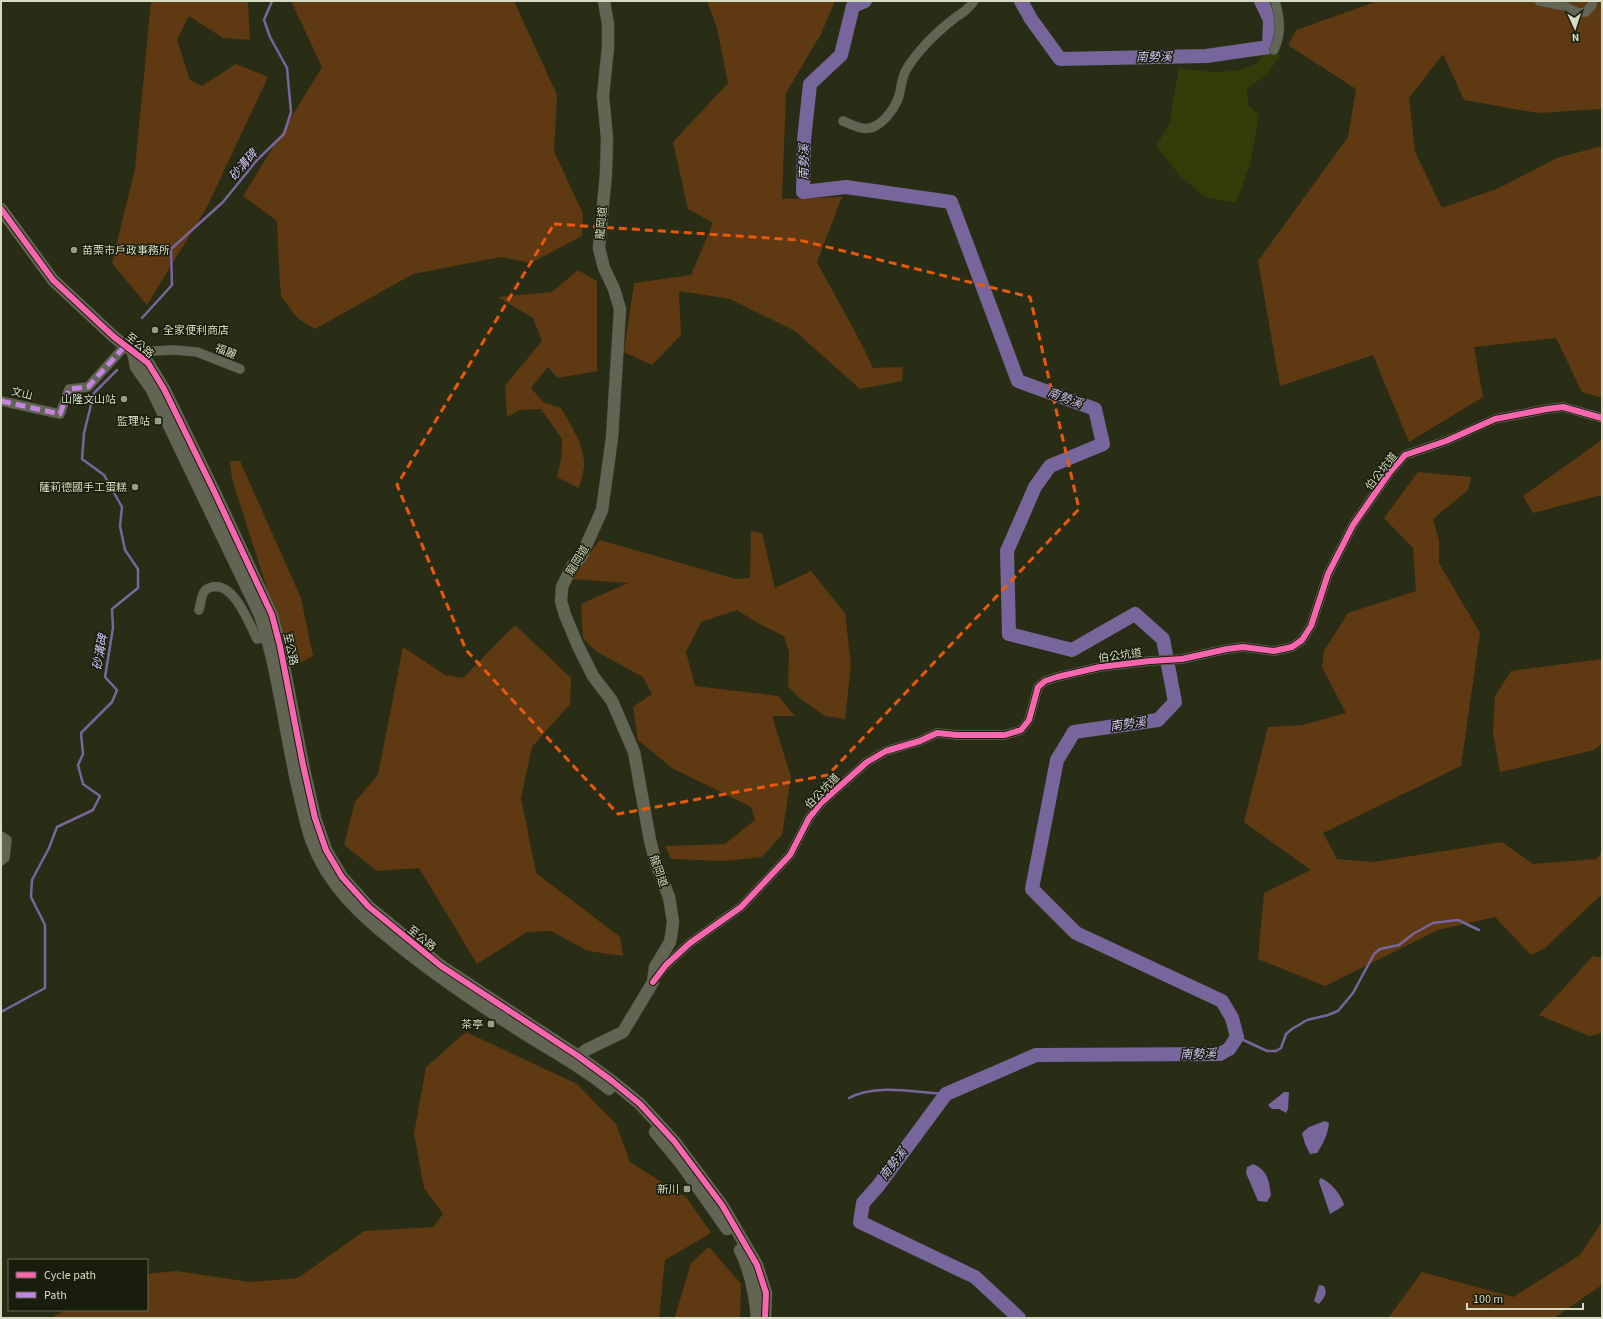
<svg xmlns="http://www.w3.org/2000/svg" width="1603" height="1319" font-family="'Source Sans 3','Noto Sans TC',sans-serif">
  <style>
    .built { fill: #343c09 }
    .green { fill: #5f3912 }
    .water { fill: #77669c }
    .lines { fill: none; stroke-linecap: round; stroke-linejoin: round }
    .stream { stroke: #77669c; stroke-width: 2.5 }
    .river { stroke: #77669c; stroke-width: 14 }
    .street-casing { stroke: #454936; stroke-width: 10 }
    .secondary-casing { stroke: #454936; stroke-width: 13 }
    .street { stroke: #626554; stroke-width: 9 }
    .secondary { stroke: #626554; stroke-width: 12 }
    .quiet { stroke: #c483df; stroke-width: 5; stroke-dasharray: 10 5; stroke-linecap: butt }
    .cycleway-casing { stroke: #191d0b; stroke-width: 8 }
    .cycleway { stroke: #f766af; stroke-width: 6 }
    .marked { fill: none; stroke: #e8590c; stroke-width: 3; stroke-dasharray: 8 5; stroke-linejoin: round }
    .poi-dot { fill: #999f87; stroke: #191d0b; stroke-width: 1.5 }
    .labels { text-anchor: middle; stroke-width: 3; stroke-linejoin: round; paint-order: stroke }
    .street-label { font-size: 11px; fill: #d6dcc4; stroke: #191d0b }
    .poi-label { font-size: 11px; fill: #d6dcc4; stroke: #191d0b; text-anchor: end }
    .water-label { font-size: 12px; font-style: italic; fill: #d2c3f8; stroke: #191d0b }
  </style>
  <rect width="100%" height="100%" fill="#292d15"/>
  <polygon class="built" points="1267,50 1281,55 1267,74 1247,89 1248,105 1259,115 1250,165 1236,203 1205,197 1181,177 1156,146 1169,125 1179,68 1209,72 1236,71 1256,64"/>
  <g class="green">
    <polygon points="151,1 248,1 250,40 223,38 189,16 177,40 190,80 202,86 236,64 268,77 207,207 147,305 112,263 135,169"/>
    <polygon points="291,1 514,1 557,95 554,151 583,214 582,236 531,263 501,257 413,274 315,329 297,318 281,296 279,268 277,221 243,196 322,67"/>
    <path d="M707 1H835L821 34 786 93 782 199 842 197 817 262C835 298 857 331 873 368L903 367 902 381 860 389 795 331 730 299 679 291 681 335 652 365 624 352 634 283 691 275 713 223 688 209 673 142 728 83 717 28Z"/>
    <polygon points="1375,1 1602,1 1602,109 1538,113 1464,100 1443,54 1409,98 1415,152 1442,208 1499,188 1557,158 1602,146 1602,398 1582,392 1556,338 1474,347 1483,397 1409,442 1373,355 1280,386 1258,261 1348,137 1356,89 1288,45 1296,30 1375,2"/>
    <path d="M578 270 597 281V371L558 378 548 367 531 388 543 402 561 408C570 423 582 442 584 460 585 469 581 479 579 488L557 477 562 454V439L541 409 519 410 507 417 505 386 542 341 533 318 498 297 552 292Z"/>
    <polygon points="1602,440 1602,495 1533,513 1523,496"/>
    <polygon points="230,461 240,461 301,598 313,656 292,667 232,479"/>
    <polygon points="1418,472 1471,477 1468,490 1433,519 1439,540 1439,563 1480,633 1461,766 1323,833 1337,859 1373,862 1502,842 1533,864 1596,859 1602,852 1602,894 1545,948 1531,955 1495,917 1438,930 1325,986 1258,959 1264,893 1311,870 1244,822 1268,727 1302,725 1346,713 1322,667 1324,651 1348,613 1416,591 1413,548 1384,518"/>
    <polygon points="751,531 762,533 775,588 811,571 845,613 851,665 845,719 825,716 798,697 788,686 789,652 784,636 756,622 737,610 701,622 686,652 695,686 778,696 795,716 772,716 791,777 782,835 762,857 725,861 671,859 665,846 725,844 755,820 751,807 672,768 638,740 633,707 652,694 643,677 597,652 583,638 581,604 628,583 569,579 600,540 736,579 750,578"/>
    <polygon points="515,625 571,678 570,704 532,747 521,798 536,873 620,937 623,956 588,951 551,931 527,932 477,964 419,868 377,871 344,845 355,802 378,775 403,647 445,675 463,678"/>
    <polygon points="1602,659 1602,744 1594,750 1500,772 1493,732 1495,696 1511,671"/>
    <polygon points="1593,956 1602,958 1602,1033 1589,1036 1539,1015"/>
    <polygon points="466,1032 577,1084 616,1124 630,1162 687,1198 711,1233 665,1260 659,1318 51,1318 66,1310 147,1310 147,1274 176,1271 250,1282 298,1278 364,1231 433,1227 443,1214 424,1188 414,1134 426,1067"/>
    <polygon points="1602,1222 1602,1285 1554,1318 1388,1318 1422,1272 1513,1297 1580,1255"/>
    <polygon points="709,1247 741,1284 740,1318 675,1318 675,1316 691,1263"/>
  </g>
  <g class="water">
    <polygon points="1284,1092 1289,1092 1288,1109 1286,1113 1279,1109 1272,1109 1268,1105"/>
    <path d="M1325 1121 1329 1123C1328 1134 1323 1144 1317 1153L1310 1154 1305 1144 1302 1133 1309 1127Z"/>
    <path d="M1253 1164C1268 1170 1269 1181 1271 1195L1267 1202 1258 1201 1246 1173 1247 1167Z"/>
    <path d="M1320 1178C1330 1181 1341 1194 1344 1205L1340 1208 1330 1214 1319 1182Z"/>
    <path d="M1319 1285 1324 1286C1328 1293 1324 1298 1319 1304L1314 1301Z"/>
  </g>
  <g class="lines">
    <g class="stream">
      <polyline points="142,318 172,285 171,249 223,202 257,160 284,134 291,112 287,68 270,37 264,20 272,1"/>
      <polyline points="1,1012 45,988 45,925 31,897 32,880 49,848 57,827 93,810 100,796 83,784 78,765 83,754 81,733 112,702 117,690 105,677 113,628 112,609 138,588 138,569 125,550 120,526 122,507 104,475 82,459 84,433 94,393 117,370"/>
      <polyline points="1237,1037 1267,1051 1276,1051 1281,1048 1286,1034 1292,1029 1307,1020 1328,1015 1338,1011 1353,993 1374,954 1380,949 1399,945 1413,934 1433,923 1458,920 1479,930"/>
      <path d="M849 1098C875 1083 916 1093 946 1094"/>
    </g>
    <g class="river">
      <polyline points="865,1 853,6 841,55 810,84 804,140 803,192 846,187 951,202 1018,381 1095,409 1103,444 1050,466 1035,487 1007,551 1009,634 1072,650 1135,614 1163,639 1175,702 1158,720 1074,732 1057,760 1032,889 1076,933 1222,1001 1232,1018 1237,1037 1229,1049 1220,1054 1036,1055 946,1094 878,1186 863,1203 860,1222 975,1277 1019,1318"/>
      <polyline points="1021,1 1031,19 1060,59 1206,56 1269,47 1270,20 1261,1"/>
    </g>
    <g class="street-casing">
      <g id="street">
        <polyline points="1539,1 1564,6 1579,13 1586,12 1592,5 1593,1"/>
        <path d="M1274 50C1282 32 1280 19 1275 1"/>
        <path d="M843 121C853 125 866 133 877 125 886 120 896 106 899 96 901 88 902 77 906 70 918 50 938 31 956 17 965 11 967 10 974 1"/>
        <polyline points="133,352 174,350 197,352 240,369"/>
        <polyline points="1,401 60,414 69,389 88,387 125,346"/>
        <path d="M199 610C201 604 201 596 204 592 206 588 209 588 212 587 234 582 249 623 257 639L268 637"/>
        <polyline points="1,836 7,840 5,858 1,861"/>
        <polyline points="653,981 666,965 690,943 741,907 790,855 809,818 821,803 867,762 886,751 920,741 937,733 957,735 1005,735 1021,730 1029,720 1038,687 1045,681 1057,677 1100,667 1150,661 1182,659 1227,649 1243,647 1274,651 1292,647 1302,640 1311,626 1328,574 1353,525 1390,472 1405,455 1446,441 1495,419 1547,409 1563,407 1602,418"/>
      </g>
    </g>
    <g class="secondary-casing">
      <g id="secondary">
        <polyline points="1,209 53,280 114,337 148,363 164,389 214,491 272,615 280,646 303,765 315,818 326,850 342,877 369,907 441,966 578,1056 612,1081 640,1104 674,1141 722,1205 757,1265 766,1293 765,1318"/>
        <path d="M133 352 136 367 151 388 260 615C279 673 285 734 299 793 303 809 306 826 312 842 328 885 361 916 397 944 438 977 481 1006 525 1034 554 1052 584 1068 609 1089"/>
        <polyline points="573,1061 586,1050 623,1032 653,982 655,967 670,942 672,930 673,922 669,897 656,864 650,840 634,752 612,701 593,676 578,646 565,615 561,601 562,587 572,566 581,557 602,510 612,438 620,309 614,289 604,268 599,248 606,173 607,138 603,96 608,47 608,24 604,1"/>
        <polyline points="655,1132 682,1165 727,1229"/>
        <path d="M740 1250C751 1272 755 1294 757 1318"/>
      </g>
    </g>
    <use href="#street" class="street"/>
    <use href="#secondary" class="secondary"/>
    <polyline class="quiet" points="1,401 60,414 69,389 88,387 125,346"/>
    <g class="cycleway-casing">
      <g id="cycleway">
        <polyline points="1,209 53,280 114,337 148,363 164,389 214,491 272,615 280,646 303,765 315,818 326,850 342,877 369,907 441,966 578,1056 612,1081 640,1104 674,1141 722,1205 757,1265 766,1293 765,1318"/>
        <polyline points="653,982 666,965 690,943 741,907 790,855 809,818 821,803 867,762 886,751 920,741 937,733 957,735 1005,735 1021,730 1029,720 1038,687 1045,681 1057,677 1100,667 1150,661 1182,659 1227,649 1243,647 1274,651 1292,647 1302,640 1311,626 1328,574 1353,525 1390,472 1405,455 1446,441 1495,419 1547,409 1563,407 1602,418"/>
      </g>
    </g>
    <use href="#cycleway" class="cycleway"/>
  </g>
  <path class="marked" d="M554 224 799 240 1030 297 1079 509 828 775 618 814 466 650 397 485Z"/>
  <g class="poi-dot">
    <circle cx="74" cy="250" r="4"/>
    <circle cx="155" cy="330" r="4"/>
    <circle cx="124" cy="399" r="4"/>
    <rect x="154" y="417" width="8" height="8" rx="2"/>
    <circle cx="135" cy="487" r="4"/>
    <rect x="487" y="1020" width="8" height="8" rx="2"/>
    <rect x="683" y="1185" width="8" height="8" rx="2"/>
  </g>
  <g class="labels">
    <g class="street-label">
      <text transform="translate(601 223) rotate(-85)" y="4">龍岡道</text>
      <text transform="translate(140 345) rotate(40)" y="4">至公路</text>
      <text transform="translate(226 351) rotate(21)" y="4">福麗</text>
      <text transform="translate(22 393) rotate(13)" y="4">文山</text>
      <text transform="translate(1381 471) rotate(-52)" y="4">伯公坑道</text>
      <text transform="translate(577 560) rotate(-58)" y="4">龍岡道</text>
      <text transform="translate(291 649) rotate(77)" y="4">至公路</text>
      <text transform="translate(1120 655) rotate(-8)" y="4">伯公坑道</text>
      <text transform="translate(822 791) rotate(-46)" y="4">伯公坑道</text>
      <text transform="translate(659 871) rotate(71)" y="4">龍岡道</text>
      <text transform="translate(422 938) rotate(39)" y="4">至公路</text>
    </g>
    <g class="poi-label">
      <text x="82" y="254" text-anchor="start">苗栗市戶政事務所</text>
      <text x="163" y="334" text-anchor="start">全家便利商店</text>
      <text x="116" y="403">山隆文山站</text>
      <text x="150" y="425">監理站</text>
      <text x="127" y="491">薩莉德國手工蛋糕</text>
      <text x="483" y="1028">茶亭</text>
      <text x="679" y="1193">新川</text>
    </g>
    <g class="water-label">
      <text transform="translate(1154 57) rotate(-1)" y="4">南勢溪</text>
      <text transform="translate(804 162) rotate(-89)" y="4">南勢溪</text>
      <text transform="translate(243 165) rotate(-49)" y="4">砂溝碑</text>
      <text transform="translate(1065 398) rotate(20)" y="4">南勢溪</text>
      <text transform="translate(100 652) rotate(-80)" y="4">砂溝碑</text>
      <text transform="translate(1128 724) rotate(-8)" y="4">南勢溪</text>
      <text transform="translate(1198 1054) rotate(-2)" y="4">南勢溪</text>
      <text transform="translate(893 1164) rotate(-53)" y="4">南勢溪</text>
    </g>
  </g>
  <rect width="1603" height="1319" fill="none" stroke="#d6dcc4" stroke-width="4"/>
  <rect x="8" y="1259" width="140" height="52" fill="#191d0b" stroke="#656955"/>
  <rect x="16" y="1272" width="20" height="6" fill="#f766af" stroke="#656955"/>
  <text x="44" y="1279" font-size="12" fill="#d6dcc4">Cycle path</text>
  <rect x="16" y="1292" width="20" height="6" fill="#c483df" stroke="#656955"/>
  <text x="44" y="1299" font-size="12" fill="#d6dcc4">Path</text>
  <g transform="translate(1575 28) rotate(177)" stroke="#191d0b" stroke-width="3" paint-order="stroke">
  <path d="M0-3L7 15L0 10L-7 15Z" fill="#d6dcc4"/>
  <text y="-6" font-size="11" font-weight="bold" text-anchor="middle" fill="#d6dcc4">N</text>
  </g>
  <path d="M1467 1303v6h116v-6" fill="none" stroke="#d6dcc4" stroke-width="2"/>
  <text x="1473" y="1303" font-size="12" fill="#d6dcc4" stroke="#191d0b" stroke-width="3" paint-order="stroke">100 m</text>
</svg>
